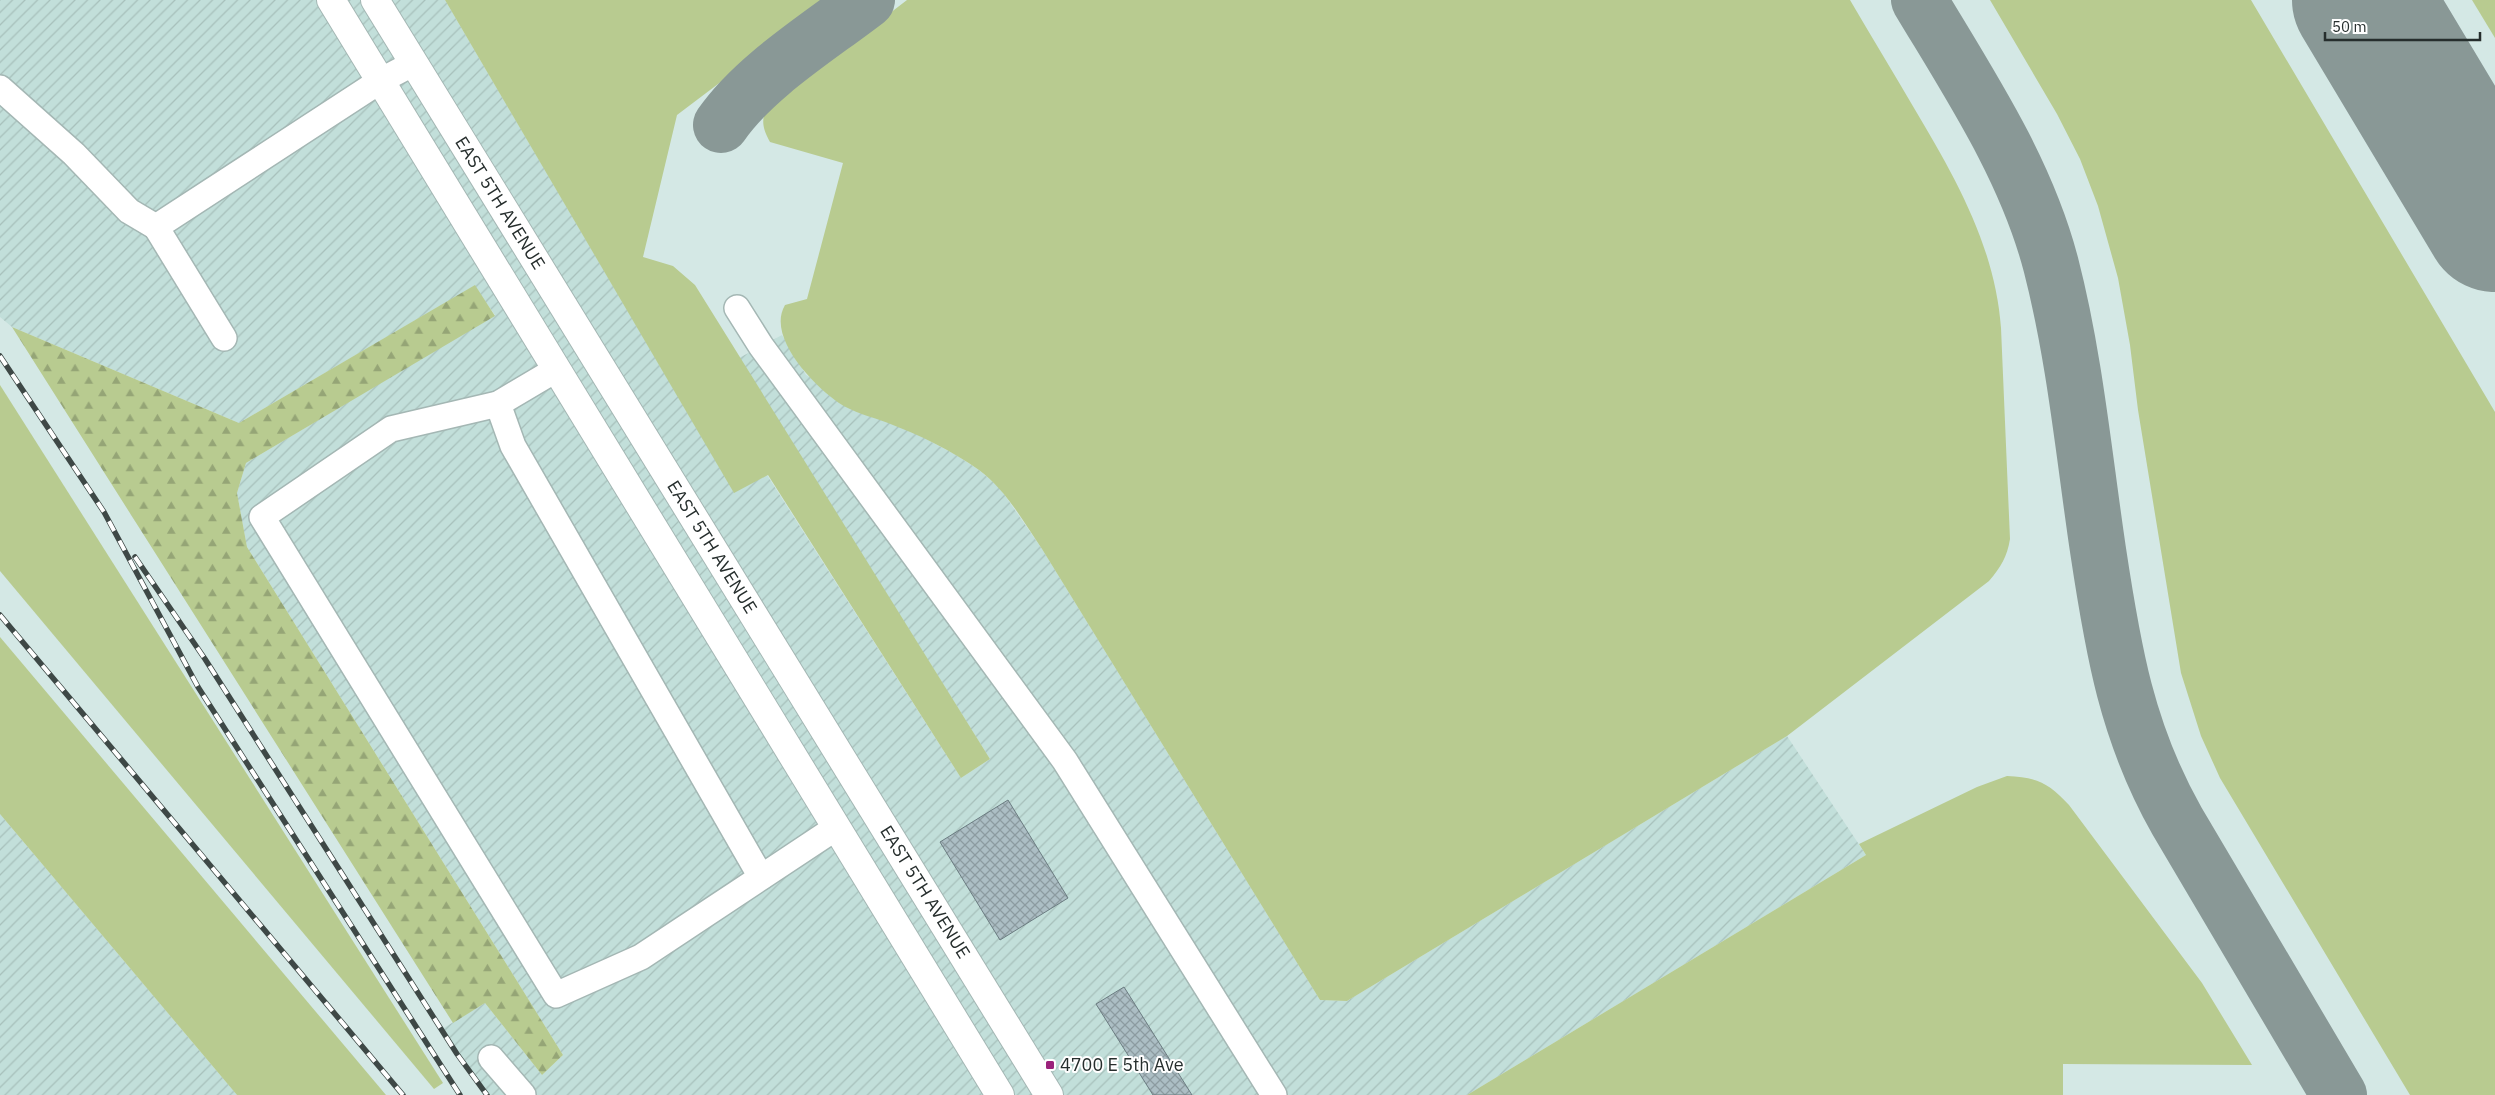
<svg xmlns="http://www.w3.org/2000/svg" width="2495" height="1095" font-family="'IBM Plex Sans',sans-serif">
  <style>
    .industrial { fill: url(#industrial-furrows) }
    .grass { fill: #b8cb90 }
    .forest { fill: url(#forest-firs) }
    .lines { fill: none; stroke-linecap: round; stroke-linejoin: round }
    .taxiway { stroke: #899896; stroke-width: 56 }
    .runway { stroke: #899896; stroke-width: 140 }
    .building { fill: url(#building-cross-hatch); stroke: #6b7c81 }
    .minor-casing { stroke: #a4b7b4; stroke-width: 28 }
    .major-casing { stroke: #a4b7b4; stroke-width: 30 }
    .minor { stroke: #fff; stroke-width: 25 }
    .major { stroke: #fff; stroke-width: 28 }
    .rail-casing { stroke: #3e4846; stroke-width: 5.5 }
    .rail { stroke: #fff; stroke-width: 4; stroke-dasharray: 11; stroke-linecap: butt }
    .poi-dot { fill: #9b227b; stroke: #fff; stroke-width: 2 }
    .labels { text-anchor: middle; stroke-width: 4; stroke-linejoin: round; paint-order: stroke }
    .street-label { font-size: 18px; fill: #262e2d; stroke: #fff }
    .poi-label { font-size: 18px; fill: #262e2d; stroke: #fff; text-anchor: start }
  </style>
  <defs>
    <pattern id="industrial-furrows" width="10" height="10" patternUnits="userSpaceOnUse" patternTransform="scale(1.25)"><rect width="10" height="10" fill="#c2dfda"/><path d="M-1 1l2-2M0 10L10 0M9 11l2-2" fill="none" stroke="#a7c0bb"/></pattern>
    <pattern id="forest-firs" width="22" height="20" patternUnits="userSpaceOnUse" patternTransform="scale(1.25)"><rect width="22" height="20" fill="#b8cb90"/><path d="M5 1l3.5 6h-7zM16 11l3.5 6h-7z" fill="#95a576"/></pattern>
    <pattern id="building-cross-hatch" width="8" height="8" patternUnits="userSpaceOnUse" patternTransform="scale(1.25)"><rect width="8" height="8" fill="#acbec4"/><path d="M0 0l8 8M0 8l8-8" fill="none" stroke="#8c9ba0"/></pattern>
  </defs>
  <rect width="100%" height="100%" fill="#d4e8e5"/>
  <g class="industrial">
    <polygon points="0,0 445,0 734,492 767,475 961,778 990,759 739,358 782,335 806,375 956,455 979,470 999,487 1042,549 1320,1000 1347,1001 1787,736 1866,855 1467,1095 486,1095 442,1029 485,1003 542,1075 563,1055 247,547 237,493 246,463 495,315 474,286 239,423 12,327 0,317"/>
    <polygon points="0,814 237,1095 0,1095"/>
  </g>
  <g class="grass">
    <polygon points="445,0 829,0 677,115 643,257 673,266 695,285 990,759 961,778 768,475 734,493"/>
    <path d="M907 0H1850C1871 36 1893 72 1914 108 1955 177 1995 246 2001 328L2010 539C2007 557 2001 567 1989 581L1787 736 1347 1001 1320 1000 1042 549C1023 521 1006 490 979 470 951 450 919 435 888 423 872 417 852 412 839 403 814 386 766 337 785 305L807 299 843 163 770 142C763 129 760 119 768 107Z"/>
    <polygon points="1990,0 2251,0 2495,412 2495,1095 2410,1095 2220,778 2201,736 2181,673 2138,410 2130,345 2118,278 2098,206 2080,159 2057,114"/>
    <polygon points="2472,0 2495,0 2495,38"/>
    <polygon points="0,385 443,1083 434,1089 0,571"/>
    <polygon points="0,637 386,1095 237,1095 0,814"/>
    <path d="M2007 776C2036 777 2049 783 2069 805L2202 983 2252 1065 2063 1064V1095H1467L1866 855 1859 844 1977 787Z"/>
  </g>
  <polygon class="forest" points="475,285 495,316 246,463 237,493 247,547 563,1055 542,1075 485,1003 453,1023 12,327 239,423"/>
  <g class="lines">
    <g class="taxiway">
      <path d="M1919 0C1970 85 2026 169 2051 265 2075 358 2084 456 2098 550 2113 650 2127 733 2177 821L2339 1095"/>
      <path d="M721 125C755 76 819 37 867 0"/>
    </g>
    <polyline class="runway" points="2362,0 2495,222"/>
  </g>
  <g class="building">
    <polygon points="1008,800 1068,898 1000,940 940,842"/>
    <polygon points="1124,987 1192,1095 1153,1095 1096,1004"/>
  </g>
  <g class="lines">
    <g class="minor-casing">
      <g id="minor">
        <polyline points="0,88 74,154 129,211 156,227"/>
        <polyline points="737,308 761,346 1065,761 1274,1095"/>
        <polyline points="224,338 156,227 380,81 414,63"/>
        <polyline points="557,369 498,404 391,429 262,517 556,995 641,957 837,827"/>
        <polyline points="498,404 513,446 761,877"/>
        <polyline points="491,1058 523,1095"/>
      </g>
    </g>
    <g class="major-casing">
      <g id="major">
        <polyline points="331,0 1000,1095"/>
        <polyline points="375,0 1049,1095"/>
      </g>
    </g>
    <use href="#minor" class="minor"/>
    <use href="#major" class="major"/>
    <g class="rail-casing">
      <g id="rail">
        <polyline points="0,356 104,512 198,687 460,1095"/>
        <polyline points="135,557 205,659 457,1054 487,1095"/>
        <polyline points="0,615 403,1095"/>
      </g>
    </g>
    <use href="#rail" class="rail"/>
  </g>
  <rect class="poi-dot" x="1045" y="1060" width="10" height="10" rx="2.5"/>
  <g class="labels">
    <g class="street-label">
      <text transform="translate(500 203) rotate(58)" y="6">EAST 5TH AVENUE</text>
      <text transform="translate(712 547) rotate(58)" y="6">EAST 5TH AVENUE</text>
      <text transform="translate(925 892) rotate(58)" y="6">EAST 5TH AVENUE</text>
    </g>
    <g class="poi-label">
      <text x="1060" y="1071">4700 E 5th Ave</text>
    </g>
  </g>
  <path d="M2325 32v8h155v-8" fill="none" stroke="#262e2d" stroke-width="2.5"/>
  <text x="2332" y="32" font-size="15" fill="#262e2d" stroke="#ffffff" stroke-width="4" paint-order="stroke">50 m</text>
</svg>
